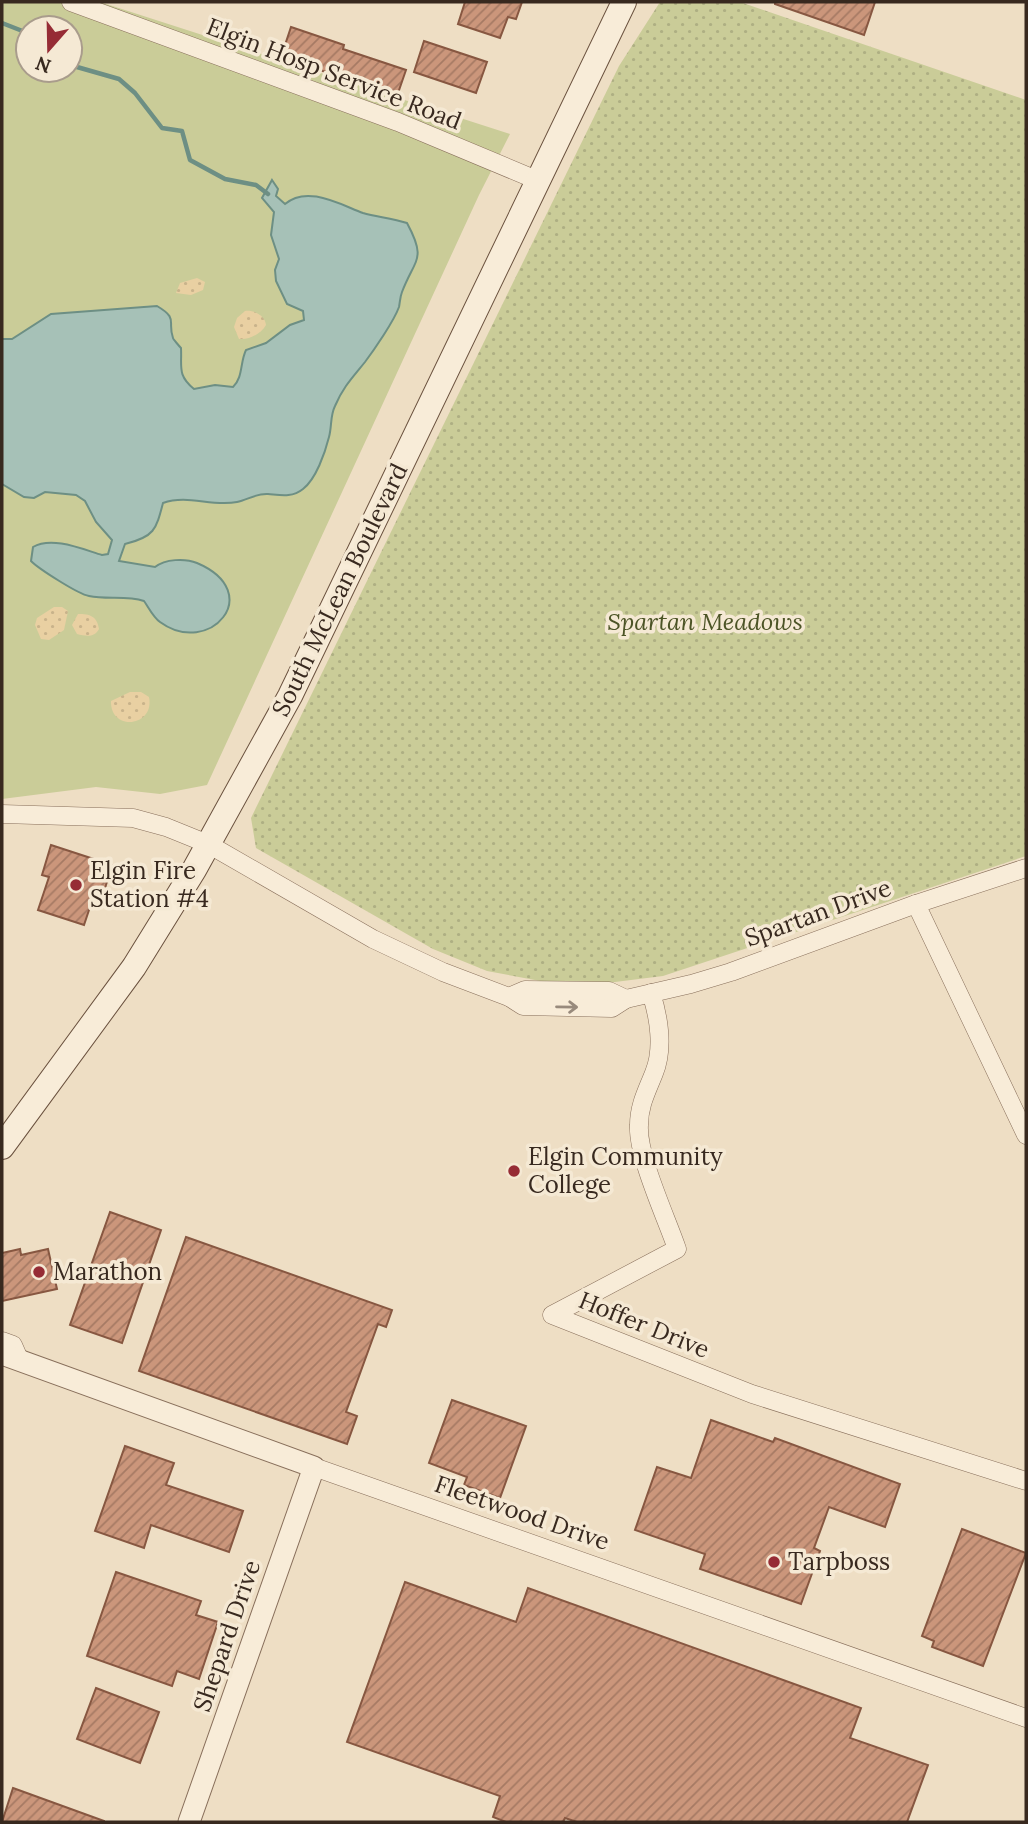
<svg xmlns="http://www.w3.org/2000/svg" width="1028" height="1824" font-family="Lora,serif">
  <style>
    .grass { fill: #cacc98; fill-rule: evenodd }
    .sand { fill: url(#sand-dots) }
    .park { fill: url(#park-dots) }
    .water { fill: #a6c1b7; stroke: #6d8f84; stroke-width: 2 }
    .lines { fill: none; stroke-linecap: round; stroke-linejoin: round }
    .stream { stroke: #6d8f84; stroke-width: 4.5 }
    .building { fill: url(#building-hatch); stroke: #875741; stroke-width: 2 }
    .minor-casing { stroke: #886f5b; stroke-width: 19 }
    .tertiary-casing { stroke: #886f5b; stroke-width: 23 }
    .secondary-casing { stroke: #6a513e; stroke-width: 26 }
    .minor { stroke: #f8ecd8; stroke-width: 18 }
    .tertiary { stroke: #f8ecd8; stroke-width: 21 }
    .secondary { stroke: #f8ecd8; stroke-width: 24 }
    .oneway { stroke: #988a7c }
    .poi-dot { fill: #962c35; stroke: #f5e9d4; stroke-width: 2.5 }
    .labels { text-anchor: middle; stroke-width: 7; stroke-linejoin: round; paint-order: stroke }
    .street-label { font-size: 24px; fill: #38291f; stroke: #f5e9d4 }
    .park-label { font-size: 24px; font-style: italic; fill: #4c5426; stroke: #f5e9d4 }
    .poi-label { font-size: 24px; fill: #38291f; stroke: #f5e9d4; text-anchor: start }
  </style>
  <defs>
    <pattern id="sand-dots" width="8" height="8" patternUnits="userSpaceOnUse" patternTransform="scale(1.75)"><rect width="8" height="8" fill="#e9d0a2"/><path d="M2 2h.1M6 6h.1" fill="none" stroke="#c9b38b" stroke-width="1.8" stroke-linecap="round"/></pattern>
    <pattern id="park-dots" width="8" height="8" patternUnits="userSpaceOnUse" patternTransform="scale(1.75)"><rect width="8" height="8" fill="#cacc98"/><path d="M2 2h.1M6 6h.1" fill="none" stroke="#aeaf83" stroke-width="1.8" stroke-linecap="round"/></pattern>
    <pattern id="building-hatch" width="6" height="6" patternUnits="userSpaceOnUse" patternTransform="scale(1.75)"><rect width="6" height="6" fill="#cb967b"/><path d="M-1 1l2-2M0 6l6-6M5 7l2-2" fill="none" stroke="#a67a64"/></pattern>
  </defs>
  <rect width="100%" height="100%" fill="#eedec4"/>
  <path class="grass" d="M2 2H100L510 134 479 195 207 785 160 794 96 787 2 799ZM28 28H70V70H28Z"/>
  <g class="sand">
    <polygon points="197,278 205,282 203,290 191,295 176,293 180,283"/>
    <path d="M245 311C254 310 265 315 266 325 261 334 249 340 239 339L234 327 237 318Z"/>
    <polygon points="54,607 62,607 68,611 64,630 49,640 41,639 35,625 37,618"/>
    <path d="M78 614C90 614 97 616 99 629 94 638 86 636 77 634L72 625Z"/>
    <path d="M130 692H141L149 697C155 727 110 732 111 701Z"/>
  </g>
  <polygon class="park" points="660,2 740,2 1026,100 1026,856 663,976 599,984 551,983 487,971 433,949 256,848 251,818 619,66"/>
  <path class="water" d="M272 180 278 189 276 196 285 204C307 185 339 204 363 213 377 217 392 218 407 223 427 260 415 258 402 292 400 297 400 302 399 307 394 321 374 350 365 362 353 377 343 387 335 406 330 416 332 426 329 437 325 453 316 479 303 489 292 498 280 495 268 494 257 493 247 500 237 502 211 507 188 494 163 503 156 530 154 537 125 544L119 561 155 567C165 559 185 558 197 563 267 593 209 658 160 622 153 617 149 608 144 601 126 595 107 600 89 596 78 594 39 569 31 561L33 547C52 536 82 549 102 555L108 554 112 540 96 522 85 501 76 495 45 492 34 498 24 497 2 484V339H12L51 314 157 306C179 319 167 321 173 338 173 339 180 347 181 348 182 367 177 375 194 389L215 385 233 387C243 378 240 362 246 350L266 343 290 325 304 320 303 311 287 304 276 281 275 270 279 259 271 235 274 212 262 198Z"/>
  <g class="lines">
    <g class="stream">
      <polyline points="2,23 25,32 28,36"/>
      <polyline points="70,65 119,79 135,93 162,128 182,131 190,160 225,179 256,185 268,194"/>
    </g>
  </g>
  <g class="building">
    <polygon points="465,2 522,2 516,19 508,17 500,38 458,24"/>
    <polygon points="775,2 875,2 864,35 775,4"/>
    <polygon points="291,27 344,45 343,49 406,70 397,96 281,57"/>
    <polygon points="424,41 487,62 476,93 414,72"/>
    <polygon points="51,845 112,865 103,895 95,892 84,925 38,910 49,877 42,875"/>
    <polygon points="110,1212 161,1230 122,1343 70,1325"/>
    <polygon points="186,1237 392,1310 386,1327 378,1324 346,1412 357,1416 347,1444 139,1371"/>
    <polygon points="20,1249 21,1255 48,1249 57,1289 2,1301 2,1253"/>
    <polygon points="452,1400 526,1426 500,1498 464,1485 467,1477 429,1463"/>
    <polygon points="711,1420 773,1442 775,1438 900,1484 885,1527 829,1507 814,1548 820,1551 801,1604 700,1569 705,1554 635,1530 657,1467 691,1478"/>
    <polygon points="125,1446 174,1463 166,1485 243,1511 229,1552 151,1525 144,1548 95,1531"/>
    <polygon points="962,1529 1026,1553 983,1666 932,1647 934,1641 922,1636"/>
    <polygon points="116,1572 201,1601 196,1615 218,1622 199,1679 177,1671 172,1686 87,1656"/>
    <polygon points="405,1582 516,1622 528,1588 861,1708 850,1738 928,1765 907,1822 577,1822 565,1818 563,1822 506,1822 493,1817 500,1796 347,1742"/>
    <polygon points="96,1688 159,1712 140,1763 77,1739"/>
    <polygon points="13,1788 104,1821 104,1822 2,1822"/>
  </g>
  <g class="lines">
    <g class="minor-casing">
      <g id="minor">
        <polyline points="71,2 398,122 539,181"/>
        <polyline points="2,814 133,818 166,827 208,844 373,939 443,972 509,997 523,1006 612,1008 626,999 691,984 731,972 916,904 1026,868"/>
        <polyline points="916,904 1026,1135"/>
        <path d="M651 993C659 1017 664 1049 654 1073 647 1091 639 1105 639 1125 637 1155 666 1217 677 1249L552 1315 752 1394 1026 1481"/>
        <polyline points="509,997 525,990 609,991 626,999"/>
        <polyline points="2,1341 13,1345 20,1361"/>
        <polyline points="314,1467 1026,1718"/>
      </g>
    </g>
    <g class="tertiary-casing">
      <polyline id="tertiary" points="2,1354 314,1467 189,1822"/>
    </g>
    <g class="secondary-casing">
      <polyline id="secondary" points="2,1147 134,967 194,870 290,696 624,2"/>
    </g>
    <use href="#minor" class="minor"/>
    <use href="#tertiary" class="tertiary"/>
    <use href="#secondary" class="secondary"/>
  </g>
  <defs><path id="oneway-shaft" d="M-6 0H5M1.5-3L5.5 0L1.5 3" fill="none" stroke-width="1.6" stroke-linecap="round" stroke-linejoin="round" transform="scale(1.75)"/></defs>
  <use class="oneway" href="#oneway-shaft" transform="translate(567 1007) rotate(1)"/>
  <g class="poi-dot">
    <circle cx="76" cy="885" r="7"/>
    <circle cx="514" cy="1171" r="7"/>
    <circle cx="39" cy="1272" r="7"/>
    <circle cx="774" cy="1562" r="7"/>
  </g>
  <g class="labels">
    <g class="street-label">
      <text transform="translate(334 74) rotate(21)" y="8">Elgin Hosp Service Road</text>
      <text transform="translate(340 590) rotate(-64)" y="8">South McLean Boulevard</text>
      <text transform="translate(818 913) rotate(-20)" y="8">Spartan Drive</text>
      <text transform="translate(644 1325) rotate(22)" y="8">Hoffer Drive</text>
      <text transform="translate(522 1513) rotate(19)" y="8">Fleetwood Drive</text>
      <text transform="translate(227 1636) rotate(-71)" y="8">Shepard Drive</text>
    </g>
    <g class="park-label">
      <text x="705" y="630">Spartan Meadows</text>
    </g>
    <g class="poi-label">
      <text x="90" y="879">Elgin Fire<tspan x="90" dy="28">Station #4</tspan></text>
      <text x="528" y="1165">Elgin Community<tspan x="528" dy="28">College</tspan></text>
      <text x="53" y="1280">Marathon</text>
      <text x="788" y="1570">Tarpboss</text>
    </g>
  </g>
  <rect width="1028" height="1824" fill="none" stroke="#38291f" stroke-width="7"/>
  <g transform="translate(49 49) rotate(200)"><circle r="33" fill="#f5e9d4" stroke="#a99c8c" stroke-width="2"/>
  <path d="M0-5L12 26L0 18L-12 26Z" fill="#962c35"/>
  <text y="-10" font-size="19" font-weight="bold" text-anchor="middle" fill="#38291f">N</text>
  </g>
</svg>
